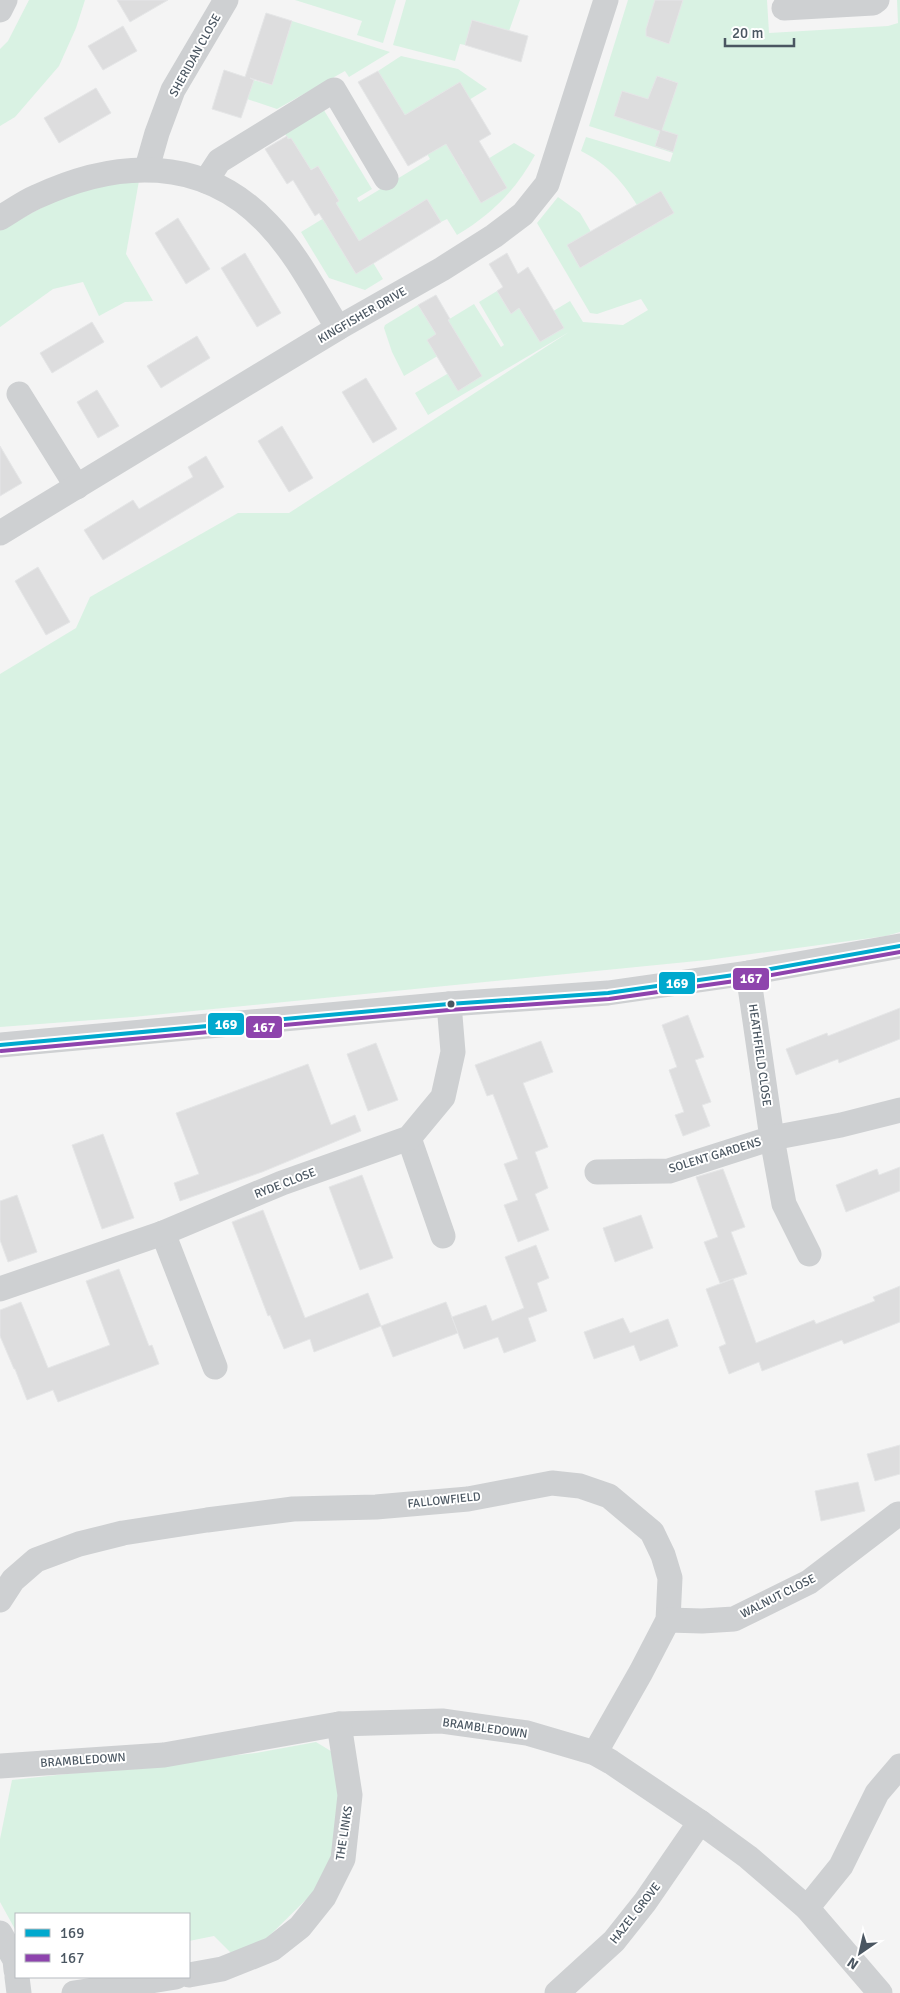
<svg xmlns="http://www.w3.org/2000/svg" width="900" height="1993" font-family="Signika,sans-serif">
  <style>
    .green { fill: #d9f2e3 }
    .building { fill: #ddddde; stroke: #e5e6e7 }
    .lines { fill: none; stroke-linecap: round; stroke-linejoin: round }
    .minor { stroke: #ced0d2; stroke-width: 25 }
    .bus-1-casing { stroke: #fff; stroke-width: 8 }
    .bus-2-casing { stroke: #fff; stroke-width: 8 }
    .bus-1 { stroke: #00a9ce; stroke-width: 4 }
    .bus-2 { stroke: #8e44ad; stroke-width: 4 }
    .bus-dot { fill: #4a5661; stroke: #fff; stroke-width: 2 }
    .labels { text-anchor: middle; stroke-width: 4; stroke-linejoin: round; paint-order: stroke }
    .street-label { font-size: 12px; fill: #4a5661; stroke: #fff }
    .line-badge { stroke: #fff; stroke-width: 2 }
    .badge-label { font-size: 14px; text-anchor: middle; font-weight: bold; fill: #fff }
  </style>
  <rect width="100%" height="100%" fill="#f4f4f4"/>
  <g class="green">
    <polygon points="29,0 85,0 76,28 59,66 15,117 0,126 0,49 8,41"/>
    <polygon points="295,0 396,0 383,43 357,35 362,21"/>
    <polygon points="406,0 520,0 509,31 472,20 465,45 460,44 455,61 393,45"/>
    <path d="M628 0H767L769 33 888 26 898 23 897 0H900V932L886 936 707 960 133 1017 0 1027V674L76 628 90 597 238 513H289L569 332 428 415 415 393 447 374 461 342 404 376 392 352 384 328 385 325 418 305 433 329 474 304 501 347 504 345 479 302 497 291 511 313 519 308 530 325 570 301 583 322 623 325 648 310 641 299 597 314 590 313 537 223 558 197 580 213 604 254 650 227C631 194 617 169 581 151L586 137 670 162 673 153 589 126Z"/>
    <polygon points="292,21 390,52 349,77 345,71 277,109 247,99 253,80 272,85"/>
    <path d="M401 56 458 69 487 89 444 115 453 156 463 174 514 143 535 155C516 190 491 215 457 235L447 219 441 222 427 199 360 241 383 279 365 290 329 278 301 232 329 215 326 209 339 201 318 166 310 170 291 138 288 139 283 130 322 107 372 189 357 198 359 202 430 159 378 71Z"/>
    <polygon points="140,175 126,254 153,301 125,302 99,316 83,282 53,289 0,327 0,230 73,191"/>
    <polygon points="316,1742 334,1753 342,1821 325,1881 261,1944 235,1957 214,1936 189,1941 189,1914 16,1914 16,1931 0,1902 0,1839 12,1780 256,1753"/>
  </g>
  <g class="building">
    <polygon points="117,0 168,0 130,22"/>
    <polygon points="655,0 683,0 669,44 646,36 646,29"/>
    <polygon points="266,13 292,21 272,85 250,78 254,80 241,118 212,109 224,70 245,77"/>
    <polygon points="472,20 528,36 521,62 465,45"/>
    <polygon points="123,26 137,51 103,70 88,46"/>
    <polygon points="378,71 405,115 460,82 491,134 479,141 507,188 481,203 446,144 408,166 358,82"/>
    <polygon points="657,76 678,83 662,130 678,135 673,152 655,146 660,131 614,116 622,91 648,99"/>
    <polygon points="96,88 111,113 59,143 44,118"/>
    <polygon points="287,136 288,139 291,138 311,170 318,166 339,201 336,203 359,241 427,199 441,222 356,274 319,213 315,216 293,180 287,184 265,149"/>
    <polygon points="661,191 674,213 580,268 567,245"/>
    <polygon points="178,218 210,269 186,284 155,233"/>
    <polygon points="245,253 281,313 257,327 221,268"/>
    <polygon points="507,253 518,274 528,267 564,328 540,342 519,308 511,314 497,291 503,287 489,264"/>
    <polygon points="436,295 450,319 448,320 482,376 458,391 427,340 436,334 418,305"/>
    <polygon points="92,322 104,342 52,373 40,353"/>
    <polygon points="197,336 210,358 161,388 147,366"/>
    <polygon points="366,378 397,429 373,443 342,392"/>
    <polygon points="97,390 119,426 98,438 77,402"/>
    <polygon points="282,426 313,478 289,492 258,441"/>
    <polygon points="0,446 22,483 0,496"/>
    <polygon points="206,456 224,487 103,560 84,530 133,500 139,509 193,477 188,467"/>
    <polygon points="38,567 70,622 46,635 15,581"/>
    <polygon points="900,1008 900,1039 839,1063 838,1059 796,1075 786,1049 827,1033 828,1036"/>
    <polygon points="688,1015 704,1057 695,1060 711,1102 702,1105 710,1126 683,1136 675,1115 684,1112 669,1070 677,1067 662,1025"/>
    <polygon points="541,1041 553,1072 523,1083 548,1147 535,1152 548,1188 535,1194 549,1230 518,1242 504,1205 518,1200 504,1164 518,1159 493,1094 487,1096 475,1065"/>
    <polygon points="376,1043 398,1100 368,1111 347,1054"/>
    <polygon points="308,1064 331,1125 355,1115 361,1131 262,1172 180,1201 174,1183 199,1174 176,1113"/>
    <polygon points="103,1134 134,1218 102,1229 72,1145"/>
    <polygon points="900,1167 900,1191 846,1212 836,1185 877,1169 879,1175"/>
    <polygon points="723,1169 745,1227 731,1232 747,1274 720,1283 704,1242 718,1237 696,1177"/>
    <polygon points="362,1175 393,1258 360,1270 329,1187"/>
    <polygon points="17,1195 37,1252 8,1262 0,1240 0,1201"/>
    <polygon points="263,1210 305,1318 368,1293 381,1326 446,1302 458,1333 393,1357 381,1326 314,1352 310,1339 284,1349 270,1315 268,1316 232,1222"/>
    <polygon points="641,1215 653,1248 615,1262 603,1228"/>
    <polygon points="536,1245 549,1278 537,1283 547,1311 528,1318 536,1341 504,1353 498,1337 464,1349 452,1317 486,1305 492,1321 524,1308 505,1257"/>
    <polygon points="119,1269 149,1346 152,1345 159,1364 58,1402 53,1390 27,1400 15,1369 14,1369 0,1336 0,1310 21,1302 48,1368 110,1345 86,1281"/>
    <polygon points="733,1279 756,1343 814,1320 816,1324 875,1301 873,1297 900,1286 900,1322 844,1344 842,1340 762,1371 759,1362 729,1374 719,1347 726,1344 706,1289"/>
    <polygon points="623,1318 630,1333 668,1319 678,1346 640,1361 634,1345 594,1359 584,1332"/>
    <polygon points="900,1445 900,1474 875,1481 867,1454"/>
    <polygon points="858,1482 865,1511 821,1521 815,1491"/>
  </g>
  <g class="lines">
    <g class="minor">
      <polyline points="784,8 873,3 877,0"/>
      <polyline points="0,10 5,0"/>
      <polyline points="147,168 157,133 173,90 226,0"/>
      <polyline points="206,181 219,161 334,90 386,178"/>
      <path d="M0 218C12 211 24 202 36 197 117 159 203 155 268 224 297 254 316 293 338 328"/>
      <polyline points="19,394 77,487"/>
      <polyline points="0,533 338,328 442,269 494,236 523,214 547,184 606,0"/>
      <polyline points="748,973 772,1138 784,1204 809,1254"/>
      <polyline points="0,1045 449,1004 608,993 748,973 900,946"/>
      <polyline points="409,1138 443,1236"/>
      <polyline points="597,1172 669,1171 772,1138 841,1125 900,1110"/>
      <polyline points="163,1233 215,1367"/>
      <polyline points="0,1289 163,1233 282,1183 409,1138 443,1097 453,1052 449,1004"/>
      <polyline points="0,1600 13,1580 36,1560 79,1544 123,1533 207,1520 293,1509 376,1507 468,1499 552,1483 580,1486 609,1496 652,1532 663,1555 670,1578 668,1620 641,1672 595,1753"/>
      <polyline points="668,1620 702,1621 734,1619 809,1582 898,1514"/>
      <polyline points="0,1766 164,1755 339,1724 442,1721 527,1733 595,1753 611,1762 700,1822 748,1857 807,1908 880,1993"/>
      <polyline points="807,1908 841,1866 877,1793 900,1766"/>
      <polyline points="0,1933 15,1960 16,1970"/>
      <polyline points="189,1975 222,1969 272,1949 300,1927 324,1897 343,1859 350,1795 339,1724"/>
      <polyline points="17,1977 19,1993"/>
      <polyline points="74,1993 176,1977"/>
      <polyline points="557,1993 614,1941 645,1902 700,1822"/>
    </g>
    <g class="bus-1-casing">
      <polyline id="bus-1" points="0,1045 449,1004 608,993 748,973 900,946"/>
    </g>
    <g class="bus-2-casing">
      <polyline id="bus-2" points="1,1051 449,1010 609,999 749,979 900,952"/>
    </g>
    <use href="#bus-1" class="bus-1"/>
    <use href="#bus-2" class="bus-2"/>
  </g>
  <circle class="bus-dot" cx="451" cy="1004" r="4.5"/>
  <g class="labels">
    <g class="street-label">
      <text transform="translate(195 55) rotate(-61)" y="4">SHERIDAN CLOSE</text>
      <text transform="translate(362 315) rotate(-30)" y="4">KINGFISHER DRIVE</text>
      <text transform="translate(760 1055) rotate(82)" y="4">HEATHFIELD CLOSE</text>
      <text transform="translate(715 1155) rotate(-17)" y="4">SOLENT GARDENS</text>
      <text transform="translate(285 1183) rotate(-21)" y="4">RYDE CLOSE</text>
      <text transform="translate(444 1500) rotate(-6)" y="4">FALLOWFIELD</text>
      <text transform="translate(778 1596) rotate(-27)" y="4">WALNUT CLOSE</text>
      <text transform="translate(485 1728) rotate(8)" y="4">BRAMBLEDOWN</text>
      <text transform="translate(83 1760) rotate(-4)" y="4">BRAMBLEDOWN</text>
      <text transform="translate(344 1833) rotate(-81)" y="4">THE LINKS</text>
      <text transform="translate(635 1913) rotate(-52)" y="4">HAZEL GROVE</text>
    </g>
  </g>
  <g class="line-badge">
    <rect x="732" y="967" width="38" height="24" rx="5" fill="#8e44ad"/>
    <rect x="658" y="971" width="38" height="24" rx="5" fill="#00a9ce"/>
    <rect x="207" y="1012" width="38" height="24" rx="5" fill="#00a9ce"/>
    <rect x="245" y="1015" width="38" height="24" rx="5" fill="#8e44ad"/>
  </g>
  <g class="badge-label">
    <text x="751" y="983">167</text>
    <text x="677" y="988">169</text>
    <text x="226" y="1029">169</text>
    <text x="264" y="1032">167</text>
  </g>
  <rect x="15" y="1913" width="175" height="65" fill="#ffffff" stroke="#b7bbc0"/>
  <rect x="25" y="1929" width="25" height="8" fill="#00a9ce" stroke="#b7bbc0"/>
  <text x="60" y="1938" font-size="15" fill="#4a5661">169</text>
  <rect x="25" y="1954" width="25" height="8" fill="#8e44ad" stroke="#b7bbc0"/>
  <text x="60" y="1963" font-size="15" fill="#4a5661">167</text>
  <g transform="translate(860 1953) rotate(214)" stroke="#ffffff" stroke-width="4" paint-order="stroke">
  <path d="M0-4L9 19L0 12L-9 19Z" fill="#4a5661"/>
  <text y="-8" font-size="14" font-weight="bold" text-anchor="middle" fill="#4a5661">N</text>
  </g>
  <path d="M725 38v8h69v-8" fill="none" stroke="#4a5661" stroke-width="2.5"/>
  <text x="732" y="38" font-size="15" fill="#4a5661" stroke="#ffffff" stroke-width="4" paint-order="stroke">20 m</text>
</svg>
